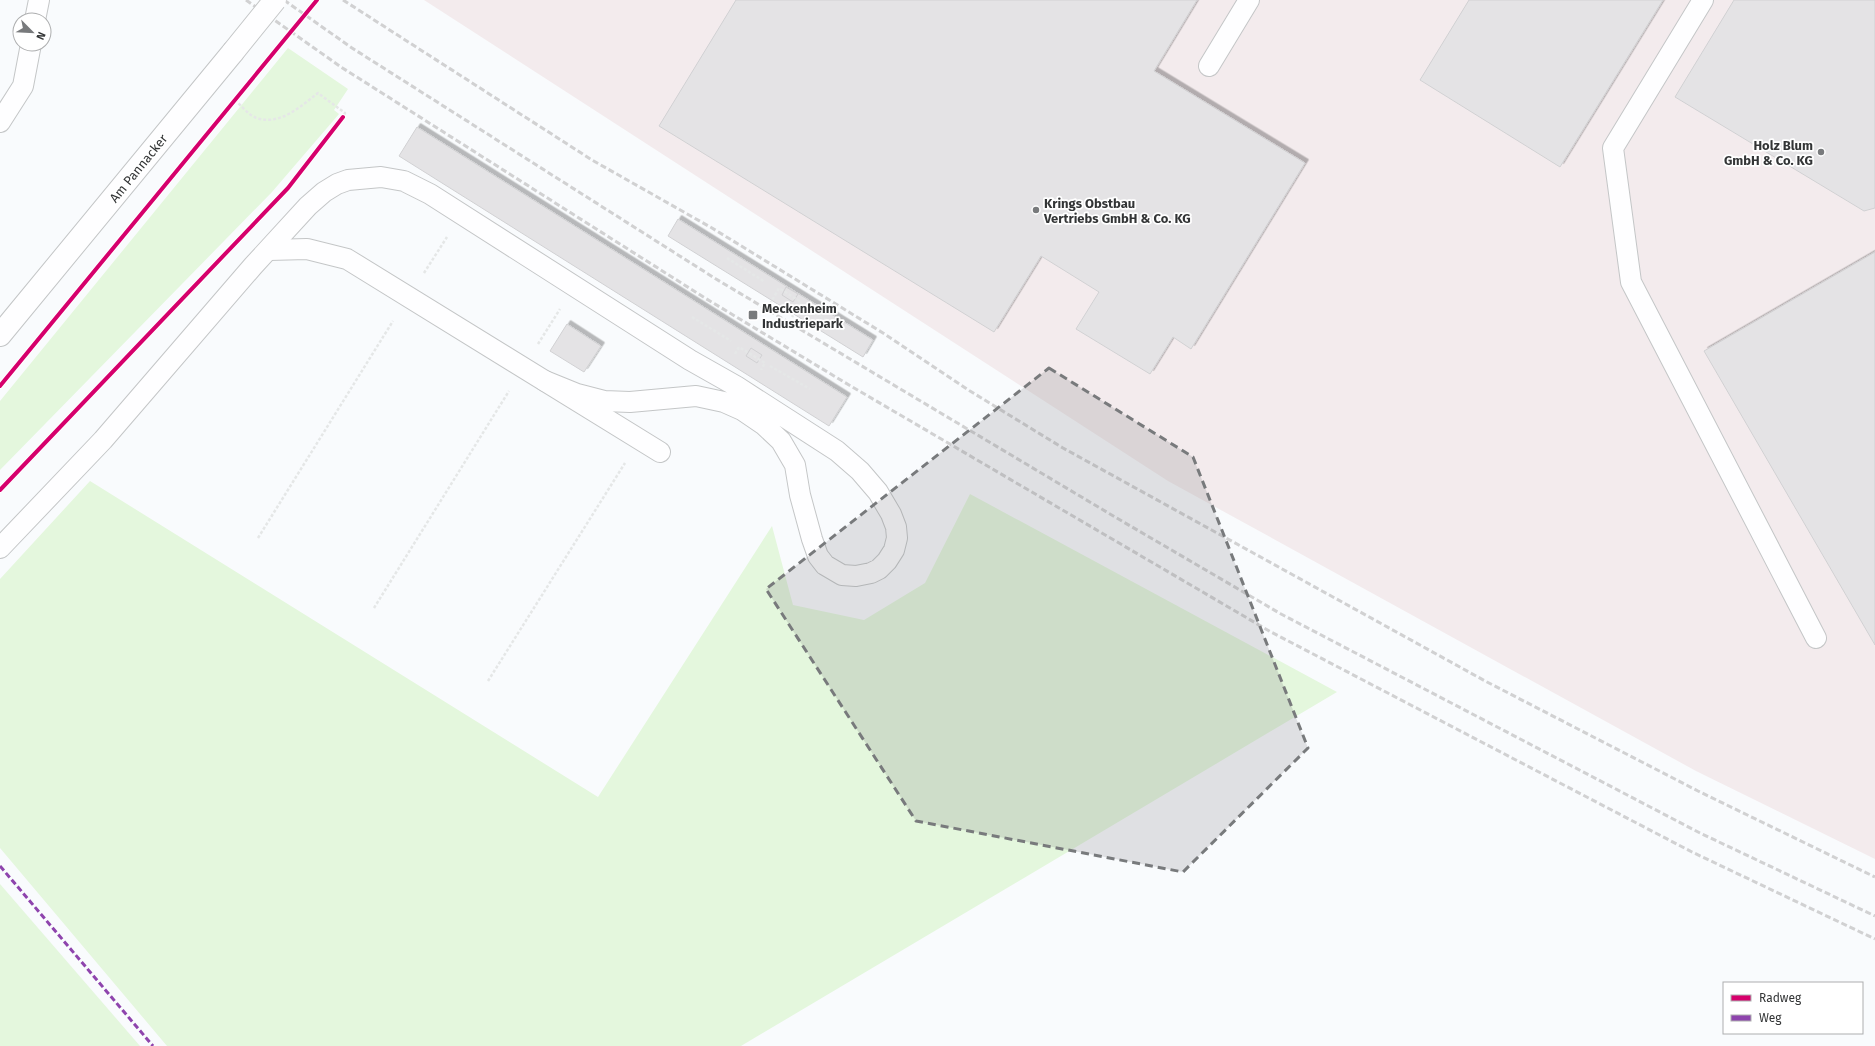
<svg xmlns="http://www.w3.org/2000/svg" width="1875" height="1046" font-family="'Fira Sans',sans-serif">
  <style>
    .industrial { fill: #f3ebed }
    .green { fill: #e4f7dd }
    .building { fill: #e4e3e5; stroke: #d1d1d3; filter: url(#shadow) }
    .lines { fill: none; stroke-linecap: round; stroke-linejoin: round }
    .lane-casing { stroke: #c4c6c7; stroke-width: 22 }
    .secondary-casing { stroke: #c4c6c7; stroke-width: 24 }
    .path { stroke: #e5e7e7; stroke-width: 2.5; stroke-dasharray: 3 2; stroke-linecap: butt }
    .lane { stroke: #fefeff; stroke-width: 20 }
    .secondary { stroke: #fefeff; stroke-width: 22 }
    .rail { stroke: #d1d1d2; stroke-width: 3; stroke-dasharray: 6 3; stroke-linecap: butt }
    .secondary-bridge-casing { stroke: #c4c6c7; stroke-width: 24; stroke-linecap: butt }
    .secondary-bridge { stroke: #fefeff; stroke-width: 22 }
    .quiet { stroke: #8e44ad; stroke-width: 3; stroke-dasharray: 6 3; stroke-linecap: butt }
    .cycleway-casing { stroke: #fff; stroke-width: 6 }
    .cycleway { stroke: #d6006c; stroke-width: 4 }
    .marked { fill: #787a7c; fill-opacity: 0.2; stroke: #787a7c; stroke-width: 3; stroke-dasharray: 8 5; stroke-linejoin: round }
    .poi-dot { fill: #787a7c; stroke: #fff; stroke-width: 1.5 }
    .labels { text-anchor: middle; stroke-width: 3.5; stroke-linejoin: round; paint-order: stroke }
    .poi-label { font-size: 13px; font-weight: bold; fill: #333536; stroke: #fff; text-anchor: start }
    .street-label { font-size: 13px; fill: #333536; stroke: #fff }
  </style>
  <defs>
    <filter id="shadow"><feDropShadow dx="3.5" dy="-3.5" stdDeviation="0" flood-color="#0004"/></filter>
  </defs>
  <rect width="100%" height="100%" fill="#f9fbfd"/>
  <polygon class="industrial" points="424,0 1875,0 1875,859 1696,771 1168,481"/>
  <g class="green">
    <polygon points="288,48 348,89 334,110 339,114 272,192 0,470 0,401"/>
    <polygon points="90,481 598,797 772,526 793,605 864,620 925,583 970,494 1337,692 741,1046 167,1046 0,848 0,579"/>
    <polygon points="0,884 140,1046 0,1046"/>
  </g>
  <g class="building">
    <polygon points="736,0 1197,0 1154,71 1305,163 1191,349 1173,337 1150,374 1076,329 1099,292 1041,256 994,332 659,126"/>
    <polygon points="1469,0 1663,0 1560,167 1420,80"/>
    <polygon points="1734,0 1875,0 1875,208 1864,211 1675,97"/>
    <polygon points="417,127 847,397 829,426 399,156"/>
    <polygon points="678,219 873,340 863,357 668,236"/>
    <polygon points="1875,252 1875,645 1704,351"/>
    <polygon points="786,287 798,294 793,302 782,295"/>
    <polygon points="567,324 601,346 584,372 550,351"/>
    <polygon points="751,348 762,355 757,363 746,356"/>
  </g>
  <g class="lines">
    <g class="lane-casing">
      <g id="lane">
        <polyline points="1703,0 1613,148 1631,282 1816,638"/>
        <polyline points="35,20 39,0"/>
        <polyline points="1209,66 1249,0"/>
        <polyline points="0,122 23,86 31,44"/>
        <polyline points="269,250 307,249 347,259 660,452"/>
        <polyline points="0,548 103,440 253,266 308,206 324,192 337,184 348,180 381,177 404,181 430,194 690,360 736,386 837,451 860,471 878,492 891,514 896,527 897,538 894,550 887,561 879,569 871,573 856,576 842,575 825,565 818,556 812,539 800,495 795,465 781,441 764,425 742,410 724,402 696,396 630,402 604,401 577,394 545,381"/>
      </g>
    </g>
    <g class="secondary-casing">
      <polyline id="secondary" points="0,335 233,52"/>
    </g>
    <g class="path">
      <path d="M235 100C241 105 249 116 257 118 280 126 301 106 318 93L345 113 343 117"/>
      <polyline points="727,258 765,282"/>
      <polyline points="424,273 447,237"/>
      <polyline points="770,304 779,288 801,302 792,317"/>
      <polyline points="807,308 845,331"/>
      <polyline points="692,317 731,341"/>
      <polyline points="538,344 560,309"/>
      <polyline points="735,354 739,347 765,363 761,370"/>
      <polyline points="770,366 810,389"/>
      <polyline points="258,538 393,321"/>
      <polyline points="374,608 509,391"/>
      <polyline points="488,681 625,463"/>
    </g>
    <use href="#lane" class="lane"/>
    <use href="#secondary" class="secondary"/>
    <g class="rail">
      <polyline points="246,0 341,67 705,298 849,385 1271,632 1692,852 1875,939"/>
      <polyline points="284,0 352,48 716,279 1115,517 1281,614 1700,833 1875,916"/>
      <polyline points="343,0 592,160 712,228 883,333 970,391 1063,448 1487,682 1698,791 1875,877"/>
    </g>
    <g class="secondary-bridge-casing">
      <polyline id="secondary-bridge" points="233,52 275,0"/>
    </g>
    <use href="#secondary-bridge" class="secondary-bridge"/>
    <polyline class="quiet" points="0,866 153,1046"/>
    <g class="cycleway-casing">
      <g id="cycleway">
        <polyline points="0,386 317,0"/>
        <polyline points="0,490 288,188 343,117"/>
      </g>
    </g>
    <use href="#cycleway" class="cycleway"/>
  </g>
  <path class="marked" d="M1049 368 1193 457 1308 748 1183 872 916 821 766 589Z"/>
  <g class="poi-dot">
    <circle cx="1821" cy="152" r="4"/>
    <circle cx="1036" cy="210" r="4"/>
    <rect x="748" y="310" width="10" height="10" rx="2"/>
  </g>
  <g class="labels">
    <g class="poi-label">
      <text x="1813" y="150" text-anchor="end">Holz Blum<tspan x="1813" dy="15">GmbH &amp; Co. KG</tspan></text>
      <text x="1044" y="208">Krings Obstbau<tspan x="1044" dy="15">Vertriebs GmbH &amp; Co. KG</tspan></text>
      <text x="762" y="313">Meckenheim<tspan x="762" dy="15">Industriepark</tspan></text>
    </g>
    <g class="street-label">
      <text transform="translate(138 168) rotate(-51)" y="5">Am Pannacker</text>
    </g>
  </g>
  <rect x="1723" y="982" width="140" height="52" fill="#ffffff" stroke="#adaeaf"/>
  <rect x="1731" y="995" width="20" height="6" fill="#d6006c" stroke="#adaeaf"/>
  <text x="1759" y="1002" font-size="12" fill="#333536">Radweg</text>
  <rect x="1731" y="1015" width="20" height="6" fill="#8e44ad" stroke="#adaeaf"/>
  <text x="1759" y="1022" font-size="12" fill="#333536">Weg</text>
  <g transform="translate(32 32) rotate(114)"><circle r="19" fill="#ffffff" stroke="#adaeaf"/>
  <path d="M0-3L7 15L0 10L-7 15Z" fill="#787a7c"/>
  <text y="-6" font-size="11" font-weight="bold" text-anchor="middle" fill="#333536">N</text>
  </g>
</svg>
